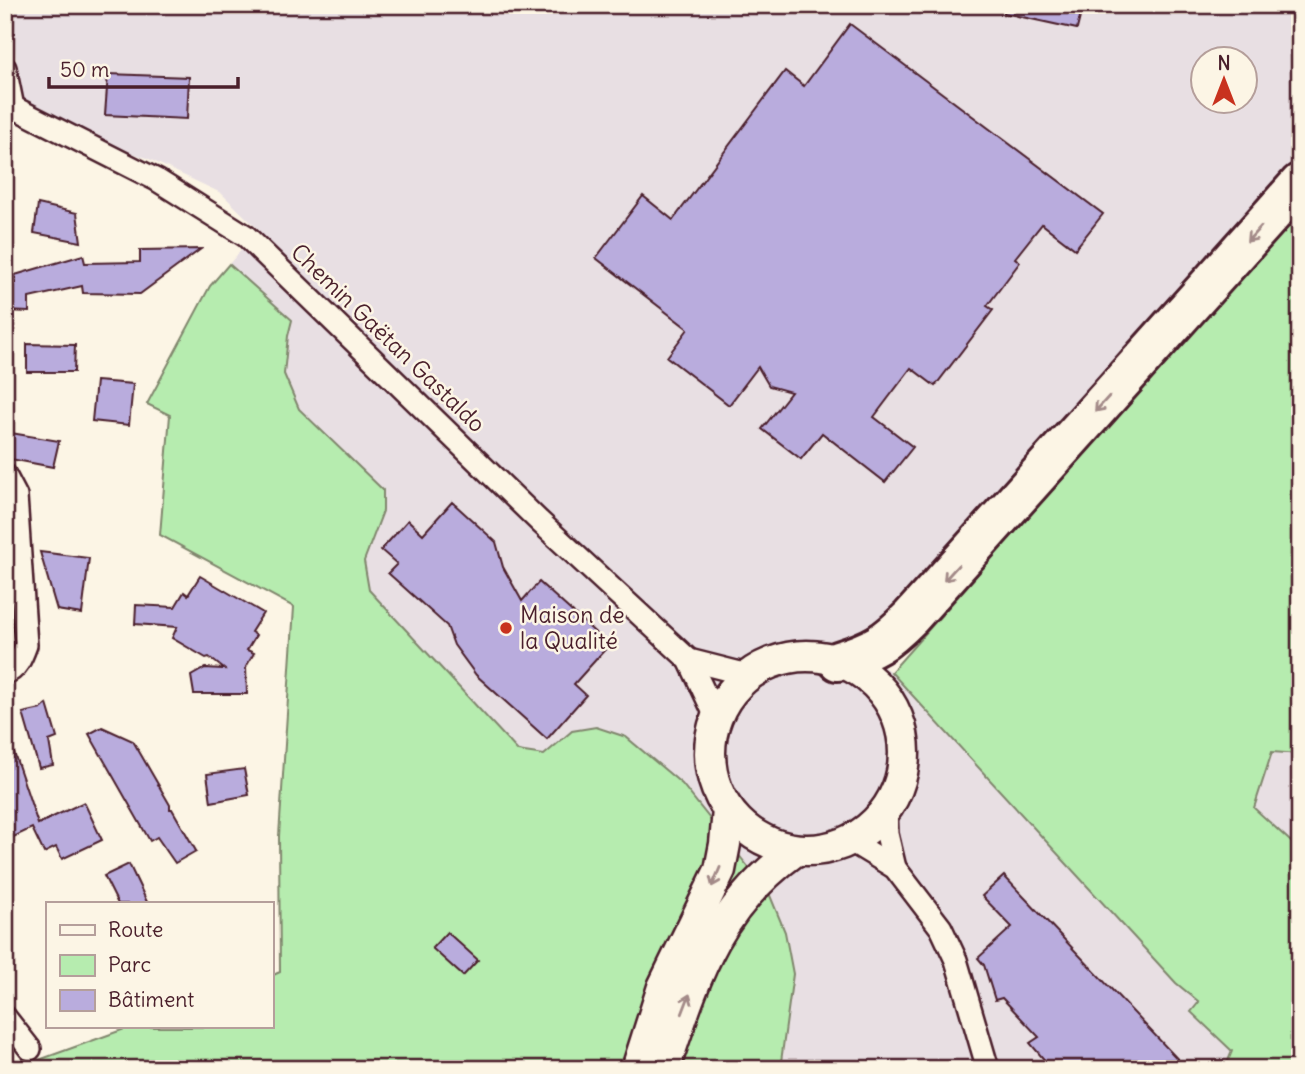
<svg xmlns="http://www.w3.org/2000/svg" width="1305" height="1074" font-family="Delius,sans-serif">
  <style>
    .built { fill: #e8dfe3; fill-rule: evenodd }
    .green { fill: #b6ecaf; stroke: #80866d; stroke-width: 2 }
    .building { fill: #b9acdd; stroke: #4a1f2b; stroke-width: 2 }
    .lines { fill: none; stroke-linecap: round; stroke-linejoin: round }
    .street-casing { stroke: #4a1f2b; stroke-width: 26 }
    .secondary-casing { stroke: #4a1f2b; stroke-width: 35 }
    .highway-casing { stroke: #4a1f2b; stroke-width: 44 }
    .street { stroke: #fcf5e5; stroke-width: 21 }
    .secondary { stroke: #fcf5e5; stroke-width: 30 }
    .highway { stroke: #fcf5e5; stroke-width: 38 }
    .oneway { stroke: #a38a88 }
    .poi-dot { fill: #c8321e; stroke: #fcf5e5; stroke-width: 2.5 }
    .labels { text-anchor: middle; stroke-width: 5; stroke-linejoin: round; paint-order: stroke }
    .street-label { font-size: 23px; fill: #4a1f2b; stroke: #fcf5e5 }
    .poi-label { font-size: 23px; fill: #4a1f2b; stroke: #fcf5e5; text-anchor: start }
  </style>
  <rect width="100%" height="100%" fill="#fcf5e5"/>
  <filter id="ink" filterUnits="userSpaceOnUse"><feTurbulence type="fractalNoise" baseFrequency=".0143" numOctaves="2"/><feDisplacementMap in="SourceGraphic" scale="14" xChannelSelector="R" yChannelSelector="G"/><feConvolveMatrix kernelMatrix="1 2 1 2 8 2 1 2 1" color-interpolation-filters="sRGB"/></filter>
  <g filter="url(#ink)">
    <g class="built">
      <path d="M12 5H1300V157L873 634 847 642 891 672 1176 983 1199 1002 1191 1013 1232 1051 1228 1061 1238 1069H780L785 1040 572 731 544 755 519 751 369 590 364 561 383 511V490L299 409 284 374 288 336 292 320 229 264 259 230 221 193 147 158 60 129 25 111 18 89ZM1204 60H1246V102H1204Z"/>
      <polygon points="1272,752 1300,754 1300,850 1254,808"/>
    </g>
    <g class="green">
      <polygon points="1300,211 1300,754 1272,752 1254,808 1300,850 1300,1069 1238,1069 1228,1061 1232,1051 1191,1012 1199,1002 1176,983 891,672"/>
      <polygon points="229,264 292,320 288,336 284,374 299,409 383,490 383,511 364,561 369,590 518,751 544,755 572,731 596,727 626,737 682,784 769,893 785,932 793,974 780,1069 14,1069 130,1027 271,1027 271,976 280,972 279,836 294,607 160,535 170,415 147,404 210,286"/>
    </g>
    <g class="building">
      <polygon points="1004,5 1083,5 1077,29 1004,13"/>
      <polygon points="850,24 1103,214 1075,249 1042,224 1015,258 1020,262 987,306 993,310 935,386 911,368 874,417 913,447 885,482 822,433 801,459 762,429 791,392 769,386 758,367 729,405 667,357 688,329 596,258 643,196 673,220 785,71 804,86"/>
      <polygon points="108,74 189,77 187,119 105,115"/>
      <polygon points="38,204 77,213 81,242 34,233"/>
      <polygon points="201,249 140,294 83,293 82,286 29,298 29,312 5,311 5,283 16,283 15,275 83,255 85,263 140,262 140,250"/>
      <polygon points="27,344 75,345 74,372 27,372"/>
      <polygon points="96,381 133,384 129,425 92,421"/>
      <polygon points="5,432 59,441 53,467 5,458"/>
      <polygon points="452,502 496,542 503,567 522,601 539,582 609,645 574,684 586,695 547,739 476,675 454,645 447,626 388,573 397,564 381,550 408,520 423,534"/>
      <polygon points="40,552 89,558 82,614 57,610"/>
      <polygon points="200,576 263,613 251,632 256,635 247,650 254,653 246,667 247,694 194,694 191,676 205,668 224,669 209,657 206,658 172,638 177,627 135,624 136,605 175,607 184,592 188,595"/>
      <polygon points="47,704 57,738 49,741 53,765 39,768 23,713 41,709"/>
      <polygon points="102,727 133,741 170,805 170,809 172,809 196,851 175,863 157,837 150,841 89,734"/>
      <polygon points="9,738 38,824 84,802 102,840 62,859 56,847 44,853 32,828 5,841 5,739"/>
      <polygon points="244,769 249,795 211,802 207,774"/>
      <polygon points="129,864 148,904 118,904 104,876"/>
      <polygon points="1004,876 1043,917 1187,1069 1052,1069 1030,1043 1039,1037 1002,998 995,1000 984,965 978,958 1012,927 982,896"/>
      <polygon points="447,932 478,960 463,976 432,948"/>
    </g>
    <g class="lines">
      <g class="street-casing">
        <g id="street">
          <polyline points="5,68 13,107"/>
          <polyline points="13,107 157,180 246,236 539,521 689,660 716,717"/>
          <path d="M5 475 16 496 26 645C22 656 17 670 5 673"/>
          <polyline points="689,660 748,675"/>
          <polyline points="886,809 887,834 895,868"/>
          <polyline points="849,840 895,868 941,928 956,960 988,1069"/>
          <polyline points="5,1017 30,1049"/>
        </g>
      </g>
      <g class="secondary-casing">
        <g id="secondary">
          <circle cx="807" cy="753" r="97"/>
          <polyline points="637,1069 663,987 720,870 725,844 728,810"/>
          <path d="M664 1069C695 978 714 909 796 850"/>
        </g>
      </g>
      <g class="highway-casing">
        <path id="highway" d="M838 661C874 650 885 643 911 617L1300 183"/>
      </g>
      <use href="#street" class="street"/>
      <use href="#secondary" class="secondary"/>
      <use href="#highway" class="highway"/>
    </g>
    <defs><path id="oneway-shaft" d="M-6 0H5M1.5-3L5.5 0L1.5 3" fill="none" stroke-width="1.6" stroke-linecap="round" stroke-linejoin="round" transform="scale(1.75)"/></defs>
    <g class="oneway">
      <use href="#oneway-shaft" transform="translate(1254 234) rotate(132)"/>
      <use href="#oneway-shaft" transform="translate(1102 404) rotate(132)"/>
      <use href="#oneway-shaft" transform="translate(951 573) rotate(132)"/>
      <use href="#oneway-shaft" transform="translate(716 877) rotate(113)"/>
      <use href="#oneway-shaft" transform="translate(686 1004) rotate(-69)"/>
    </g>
  </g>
  <circle class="poi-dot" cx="506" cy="628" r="7"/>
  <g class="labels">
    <g class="street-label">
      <text transform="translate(388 338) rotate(44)" y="8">Chemin Gaëtan Gastaldo</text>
    </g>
    <g class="poi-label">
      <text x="520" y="623">Maison de<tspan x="520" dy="26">la Qualité</tspan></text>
    </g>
  </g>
  <rect width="1305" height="1074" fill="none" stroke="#fcf5e5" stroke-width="28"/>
  <rect x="14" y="14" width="1277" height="1046" fill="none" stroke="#4a1f2b" stroke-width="2.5" filter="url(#ink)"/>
  <rect x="46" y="902" width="228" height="126" fill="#fcf5e5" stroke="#b59f9b" stroke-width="2"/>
  <rect x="60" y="925" width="35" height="10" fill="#fcf5e5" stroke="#b59f9b" stroke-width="2"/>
  <text x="108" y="937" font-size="21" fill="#4a1f2b">Route</text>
  <rect x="60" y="955" width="35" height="21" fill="#b6ecaf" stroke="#b59f9b" stroke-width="2"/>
  <text x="108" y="972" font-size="21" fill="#4a1f2b">Parc</text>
  <rect x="60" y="990" width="35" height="21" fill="#b9acdd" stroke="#b59f9b" stroke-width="2"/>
  <text x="108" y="1007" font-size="21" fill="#4a1f2b">Bâtiment</text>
  <g transform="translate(1224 80)"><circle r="33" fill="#fcf5e5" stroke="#b59f9b" stroke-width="2"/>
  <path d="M0-5L12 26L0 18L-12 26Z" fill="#c8321e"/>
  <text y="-10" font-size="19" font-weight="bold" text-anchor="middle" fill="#4a1f2b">N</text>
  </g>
  <path d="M49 77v10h189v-10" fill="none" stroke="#4a1f2b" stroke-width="3.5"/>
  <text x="60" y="77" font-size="21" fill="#4a1f2b" stroke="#fcf5e5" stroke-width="5" paint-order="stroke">50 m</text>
</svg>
